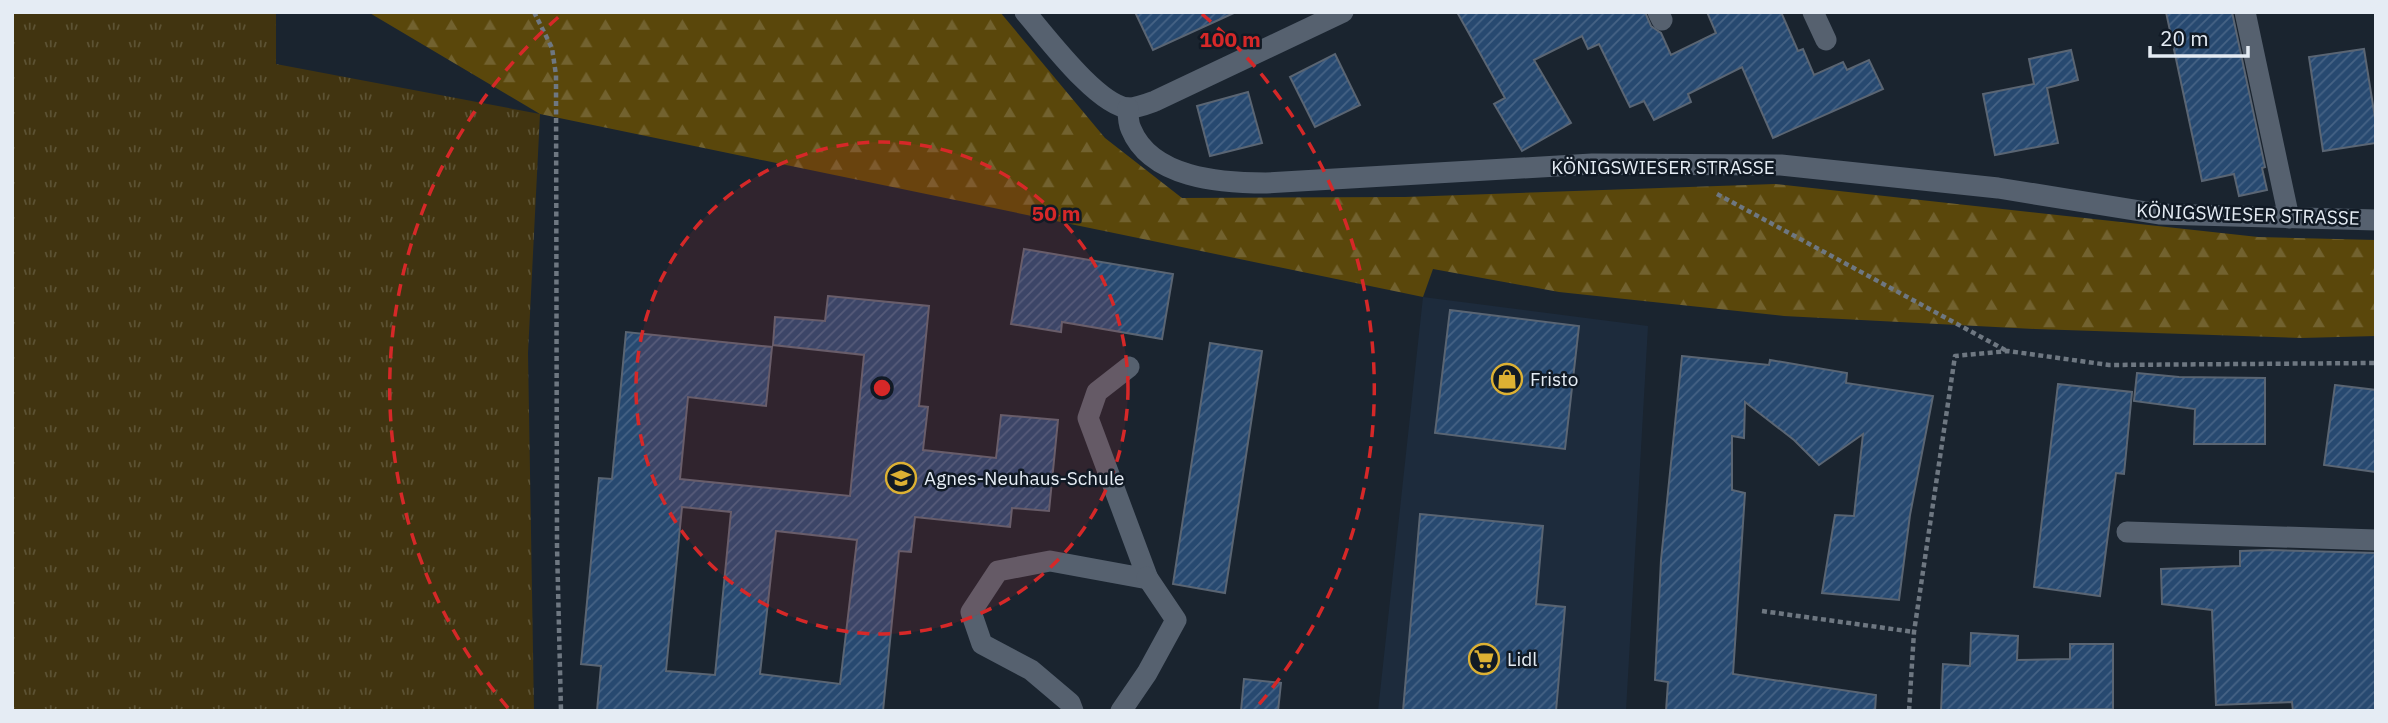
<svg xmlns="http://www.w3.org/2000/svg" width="2388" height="723" font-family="'IBM Plex Sans',sans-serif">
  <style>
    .built { fill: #1d2b3c }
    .grass { fill: url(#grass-tufts) }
    .forest { fill: url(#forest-firs) }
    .building { fill: url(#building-hatch); stroke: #5a6573; stroke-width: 2; fill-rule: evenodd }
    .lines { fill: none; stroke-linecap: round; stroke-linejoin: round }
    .path { stroke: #6e7781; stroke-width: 4.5; stroke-dasharray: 5 3.5; stroke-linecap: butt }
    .minor { stroke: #56616f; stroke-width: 21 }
    .ring { fill: none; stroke: #d62828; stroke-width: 3.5; stroke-dasharray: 12 9 }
    .labels { text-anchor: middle; stroke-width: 5; stroke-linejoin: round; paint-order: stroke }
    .street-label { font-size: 19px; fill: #e5ecf4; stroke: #111a25 }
    .poi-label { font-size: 19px; fill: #e5ecf4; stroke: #111a25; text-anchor: start }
    .centre { fill: #d62828; stroke: #111a25; stroke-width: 3.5 }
    .ring-label { font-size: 21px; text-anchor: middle; font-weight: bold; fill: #d62828; stroke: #111a25; stroke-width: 5; stroke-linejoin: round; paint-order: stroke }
  </style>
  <defs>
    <pattern id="grass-tufts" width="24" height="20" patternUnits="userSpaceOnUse" patternTransform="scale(1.75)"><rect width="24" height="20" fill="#413410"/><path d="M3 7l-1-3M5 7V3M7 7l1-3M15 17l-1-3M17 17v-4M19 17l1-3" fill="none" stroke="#5c5233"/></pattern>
    <pattern id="forest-firs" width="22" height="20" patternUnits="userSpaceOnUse" patternTransform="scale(1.75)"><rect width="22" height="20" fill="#5a470b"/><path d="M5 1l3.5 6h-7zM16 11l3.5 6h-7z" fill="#72622f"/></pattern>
    <pattern id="building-hatch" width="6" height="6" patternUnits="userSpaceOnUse" patternTransform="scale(1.75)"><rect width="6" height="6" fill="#274970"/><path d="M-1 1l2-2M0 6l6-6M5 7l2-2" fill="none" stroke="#466385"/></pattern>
  </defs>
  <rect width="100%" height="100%" fill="#1a242f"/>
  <polygon class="built" points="1423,297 1648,326 1626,711 1378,711"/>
  <polygon class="grass" points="12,12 276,12 276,64 540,114 528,353 534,711 12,711"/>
  <polygon class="forest" points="368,12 1000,12 1105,138 1182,198 1405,197 1775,184 2258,237 2376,240 2376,336 2301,338 2035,329 1784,316 1559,292 1433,269 1423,297 540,114"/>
  <g class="building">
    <polygon points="1135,12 1236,12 1153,50"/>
    <polygon points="1457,12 1645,12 1651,26 1661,33 1671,55 1716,33 1707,12 1781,12 1798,51 1803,49 1814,75 1843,62 1847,70 1869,60 1883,89 1773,138 1742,67 1688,94 1691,102 1654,120 1644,101 1630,107 1599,44 1588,49 1582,36 1534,60 1571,123 1522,151 1494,104 1505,98"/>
    <polygon points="2166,12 2232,12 2265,167 2262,168 2267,190 2239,196 2234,174 2202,181"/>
    <polygon points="2364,49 2376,124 2376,143 2323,151 2309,57"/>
    <polygon points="2071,50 2078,80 2047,88 2058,143 1995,155 1983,94 2034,84 2029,59"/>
    <polygon points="1335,54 1360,105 1315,127 1290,77"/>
    <polygon points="1248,92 1262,143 1210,156 1197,106"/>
    <polygon points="1024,249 1173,274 1162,339 1062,322 1061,332 1011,324"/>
    <path d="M828 296 929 306 919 406 928 407 923 450 996 458 1001 415 1058 420 1049 511 1012 508 1010 527 915 517 911 552 899 551 883 711H597L601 666 581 664 599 478 612 479 626 332 772 347 766 406 688 397 680 479 850 496 864 355 773 345 775 317 825 321ZM682 507 731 512 715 675 666 671ZM776 531 857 540 840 684 760 674Z"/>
    <polygon points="1450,310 1579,326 1565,449 1435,433"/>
    <polygon points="1210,343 1262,351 1225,593 1173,584"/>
    <polygon points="1682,356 1769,365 1770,360 1847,373 1846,383 1933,396 1910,515 1899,600 1822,593 1835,515 1854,516 1863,434 1819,465 1794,440 1745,402 1744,438 1732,436 1732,490 1745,493 1733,674 1876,695 1875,711 1666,711 1668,682 1655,680 1661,560"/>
    <polygon points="2137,373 2179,377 2265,378 2265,444 2194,444 2195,409 2134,401"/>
    <polygon points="2058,384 2132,392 2124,474 2116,473 2100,596 2034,587"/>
    <polygon points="2335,385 2376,390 2376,472 2324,465"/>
    <polygon points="1420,514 1543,526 1536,604 1565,607 1556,711 1403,711"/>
    <polygon points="2270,550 2376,553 2376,711 2293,711 2292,702 2216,705 2212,610 2162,604 2161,569 2240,566 2240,551"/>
    <polygon points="1971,633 2018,636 2017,660 2070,659 2070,644 2113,644 2113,709 1941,711 1943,664 1970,666"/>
    <polygon points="1244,679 1281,683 1278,711 1241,711"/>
  </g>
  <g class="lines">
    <g class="path">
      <polyline points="534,12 552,48 556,75 557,546 561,711"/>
      <polyline points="1717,194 2007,351"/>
      <polyline points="1762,611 1914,632"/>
      <polyline points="1909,711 1914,632 1955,356 2008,351 2109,365 2376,363"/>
    </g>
    <g class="minor">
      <path d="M1025 12C1046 36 1097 105 1128 108 1137 108 1147 104 1155 101L1343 12"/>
      <polyline points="1658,12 1662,20"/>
      <polyline points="1813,12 1826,40"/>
      <polyline points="2245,12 2289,218"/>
      <path d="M1128 108C1128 115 1128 123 1131 129 1151 178 1220 183 1266 183L1592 164 1781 165 1998 188 2159 214 2376 220"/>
      <polyline points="2127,532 2376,540"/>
      <polyline points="1073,711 1070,703 1031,670 982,644 971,612 998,571 1050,561 1148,579 1088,418 1097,392 1129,367"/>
      <polyline points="1121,711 1147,673 1176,620 1147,577"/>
    </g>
  </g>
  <circle cx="882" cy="388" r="246" fill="#d62828" fill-opacity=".12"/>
  <g class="ring">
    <circle cx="882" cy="388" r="246"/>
    <path d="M508 708A492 492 0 0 1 562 14M1202 14A492 492 0 0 1 1256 708"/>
  </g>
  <defs>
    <g id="shop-ring" transform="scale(1.575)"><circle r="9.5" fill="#111a25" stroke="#ddb133" stroke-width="1.5"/><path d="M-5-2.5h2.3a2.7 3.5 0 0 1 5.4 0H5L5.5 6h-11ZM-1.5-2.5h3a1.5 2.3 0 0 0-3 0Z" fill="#ddb133"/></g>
    <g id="school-ring" transform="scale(1.575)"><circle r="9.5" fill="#111a25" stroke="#ddb133" stroke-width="1.5"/><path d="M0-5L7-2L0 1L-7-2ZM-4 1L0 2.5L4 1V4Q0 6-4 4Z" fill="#ddb133"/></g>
    <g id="supermarket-ring" transform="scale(1.575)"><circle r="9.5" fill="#111a25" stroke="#ddb133" stroke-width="1.5"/><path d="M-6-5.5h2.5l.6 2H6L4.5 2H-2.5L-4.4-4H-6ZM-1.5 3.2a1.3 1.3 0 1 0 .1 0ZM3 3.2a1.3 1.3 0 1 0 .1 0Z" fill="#ddb133"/></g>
  </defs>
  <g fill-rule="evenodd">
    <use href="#shop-ring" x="1507" y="379"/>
    <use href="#school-ring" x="901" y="478"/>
    <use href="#supermarket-ring" x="1484" y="659"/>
  </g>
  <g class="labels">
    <g class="street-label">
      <text x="1663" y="174">KÖNIGSWIESER STRASSE</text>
      <text transform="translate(2248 214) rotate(2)" y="7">KÖNIGSWIESER STRASSE</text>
    </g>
    <g class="poi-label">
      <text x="1530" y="386">Fristo</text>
      <text x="924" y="485">Agnes-Neuhaus-Schule</text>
      <text x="1507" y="666">Lidl</text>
    </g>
  </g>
  <circle cx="882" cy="388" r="10" class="centre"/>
  <g class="ring-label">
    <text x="1230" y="47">100 m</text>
    <text x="1056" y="221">50 m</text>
  </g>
  <rect width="2388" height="723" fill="none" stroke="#e5ecf4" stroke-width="28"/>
  <path d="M2150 46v10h98v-10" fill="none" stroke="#e5ecf4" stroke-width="3.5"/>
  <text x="2160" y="46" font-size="21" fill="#e5ecf4" stroke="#111a25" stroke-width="5" paint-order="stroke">20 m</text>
</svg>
